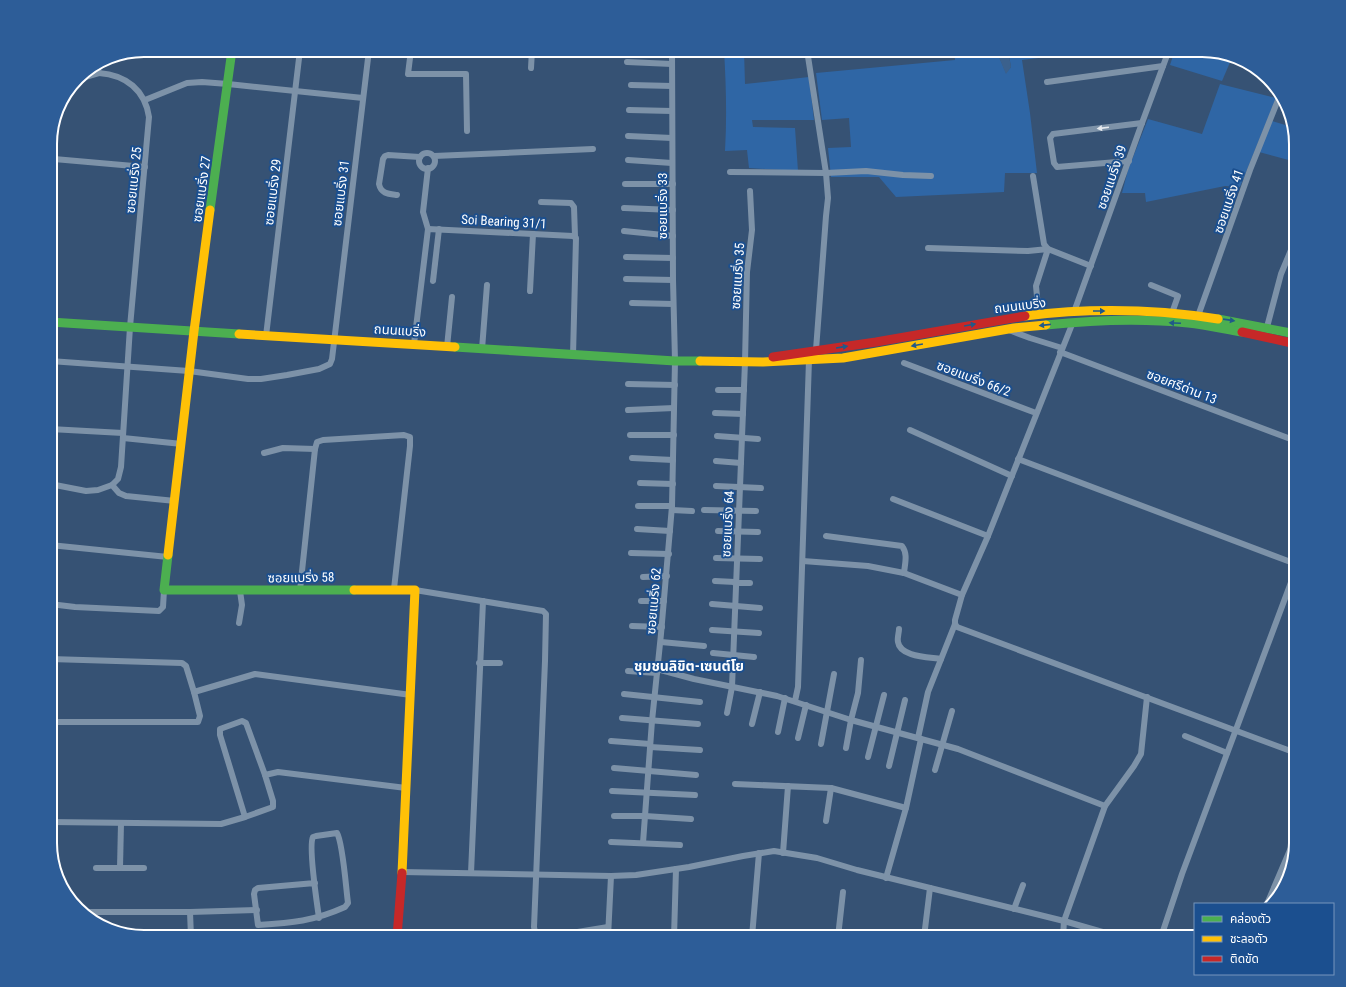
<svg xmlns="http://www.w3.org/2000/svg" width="1346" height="987" font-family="'Roboto Condensed','Noto Sans Thai',sans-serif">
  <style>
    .green { fill: #2f66a5 }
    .water { fill: #3b618d }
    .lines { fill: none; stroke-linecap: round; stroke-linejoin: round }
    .street { stroke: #7d92a8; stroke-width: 6 }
    .fast { stroke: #4caf50; stroke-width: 9 }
    .slow { stroke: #ffc107; stroke-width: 9 }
    .jam { stroke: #c62828; stroke-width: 9 }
    .oneway { fill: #e5e9ee }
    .oneway2 { fill: #205989 }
    .labels { text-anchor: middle; stroke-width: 4; stroke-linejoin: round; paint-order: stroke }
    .street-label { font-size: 13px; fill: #fff; stroke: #1b4f8f }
    .neighbourhood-label { font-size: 14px; font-weight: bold; fill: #fff; stroke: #1b4f8f }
    .rim { fill: none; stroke: #fff; stroke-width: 2 }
  </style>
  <rect width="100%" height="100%" fill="#365274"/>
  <g class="green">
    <path d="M724 50H744L745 84 809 77 814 120H752L753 127 795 128 798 171 749 168 747 150 725 151C727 117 726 84 724 50Z"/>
    <polygon points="954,50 990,50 988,52 998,54 1006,73 1011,67 1008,50 1104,50 1022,60 1030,113 1037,173 1005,173 1004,192 896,197 879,177 831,177 828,148 851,147 849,118 822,120 816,73 955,60"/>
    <polygon points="1175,50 1202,50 1231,60 1222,81 1170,65"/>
    <polygon points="1220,84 1276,98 1240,187 1225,186 1146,202 1145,193 1122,193 1128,170 1148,119 1202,134"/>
    <polygon points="1272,121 1292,127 1296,144 1296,162 1259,152"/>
  </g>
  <polygon class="water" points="990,50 1008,50 1011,67 1006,74 998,55 987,52"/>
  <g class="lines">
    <g class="street">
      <polyline points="411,50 408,74 466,74 467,131"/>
      <polyline points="807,50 826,173 828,198 826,216 816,350"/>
      <polyline points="627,62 672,64"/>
      <path d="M97 64 99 73C126 75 145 90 149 117L130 327 121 467 118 479 112 485"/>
      <polyline points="531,68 532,50"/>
      <polyline points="1047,82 1163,66"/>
      <polyline points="73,85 85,77 99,73"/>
      <polyline points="631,85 672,86"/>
      <polyline points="145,100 187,83 202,82 228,84 363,98"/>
      <polyline points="58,110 63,98"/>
      <polyline points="629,110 672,111"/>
      <polyline points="628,136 672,138"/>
      <circle cx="427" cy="161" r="8"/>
      <polyline points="434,156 593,149"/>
      <polyline points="54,159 145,167"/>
      <polyline points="628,160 672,163"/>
      <polyline points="1129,161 1057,167 1054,163 1050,138 1053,134 1142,123"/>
      <polyline points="428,168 423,212 428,229"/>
      <polyline points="730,172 826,173 866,171 903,175 931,176"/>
      <polyline points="1033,176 1044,244 1048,249 1091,266"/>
      <polyline points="625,184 673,184"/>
      <path d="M397 195C389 194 381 194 379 184L383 159 385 156 388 155 420 157"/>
      <polyline points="541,202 571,203 574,207 575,236"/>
      <polyline points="624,208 673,210"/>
      <polyline points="624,231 673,236"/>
      <polyline points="928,248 1028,251 1048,249 1036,286 1038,307"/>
      <polyline points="626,257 673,258"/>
      <polyline points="50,265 56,116"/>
      <polyline points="626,279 673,280"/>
      <polyline points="433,281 439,229"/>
      <polyline points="1151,285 1178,296 1172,313"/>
      <polyline points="530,291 533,234"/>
      <polyline points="632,303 673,304"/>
      <polyline points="1074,312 1142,123 1169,50"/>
      <polyline points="1198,316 1250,170 1280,95"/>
      <polyline points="1267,327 1281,274 1296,238"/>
      <polyline points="1009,330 1030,338 1062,348"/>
      <polyline points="266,336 300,50"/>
      <polyline points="414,344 428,229 573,236 576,238 573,356"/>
      <polyline points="447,347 452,297"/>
      <polyline points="50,349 53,323"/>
      <polyline points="482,349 487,285"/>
      <polyline points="1060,352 1296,441"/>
      <polyline points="50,361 189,371 248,379 261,379 287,375 319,369 330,364 332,359 369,50"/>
      <polyline points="904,363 1036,413"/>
      <polyline points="628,384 675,385"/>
      <polyline points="718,390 744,390"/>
      <polyline points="628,410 674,408"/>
      <polyline points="715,413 743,414"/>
      <polyline points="50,429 123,433"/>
      <polyline points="910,430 1012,476"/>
      <polyline points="630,435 674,435"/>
      <polyline points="717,436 758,439"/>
      <polyline points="123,438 182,444"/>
      <polyline points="264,453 283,448 315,449"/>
      <polyline points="632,458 673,460"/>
      <polyline points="1018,459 1296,564"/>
      <polyline points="716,461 741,463"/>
      <polyline points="640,483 673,484"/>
      <polyline points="50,484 86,491 98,490 112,485 119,493 126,496 175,501"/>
      <polyline points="716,486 761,488"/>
      <polyline points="893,499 988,536"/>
      <polyline points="638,506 672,506"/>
      <polyline points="672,510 692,511"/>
      <polyline points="704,510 756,511"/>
      <polyline points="637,529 670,531"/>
      <polyline points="718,531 758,532"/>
      <path d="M826 536 902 546C908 554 905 563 904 573"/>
      <polyline points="50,544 54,485"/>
      <polyline points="50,545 168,557"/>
      <polyline points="631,553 669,554"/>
      <polyline points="716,558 760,559"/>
      <polyline points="803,561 868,566 904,573 962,595"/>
      <polyline points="643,577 667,576"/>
      <polyline points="715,581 735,582"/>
      <polyline points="735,583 750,583"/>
      <polyline points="300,590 315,449 317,442 323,440 404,435 410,437 410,446 394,589"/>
      <polyline points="415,590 543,611 546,614 545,661 534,927 536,937"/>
      <polyline points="641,601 664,601"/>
      <polyline points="50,604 75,607 159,611 163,607 164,590"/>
      <polyline points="712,604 760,608"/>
      <polyline points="239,623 242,605 240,591"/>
      <polyline points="955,624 957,627 1296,753"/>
      <polyline points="632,626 662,627"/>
      <path d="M899 629C899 633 897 638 898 642 900 657 929 657 941 659"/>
      <polyline points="712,630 759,633"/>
      <polyline points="661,642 704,646"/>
      <polyline points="713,653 754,657"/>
      <polyline points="50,659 182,663 186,666 194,692"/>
      <polyline points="479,663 500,663"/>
      <polyline points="657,669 694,679 777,696 851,720 958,749 1105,806"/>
      <polyline points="628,671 657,673"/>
      <polyline points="624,694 700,702"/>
      <polyline points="795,701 798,687 809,360"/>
      <polyline points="727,713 732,687 745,362 747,272 752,230 750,191"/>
      <polyline points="622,718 698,724"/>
      <polyline points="50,722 198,722 200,716 194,692 255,674 411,695"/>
      <polyline points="752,724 760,692"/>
      <polyline points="778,732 785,698"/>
      <polyline points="1185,736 1227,753"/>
      <polyline points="798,738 806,705"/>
      <polyline points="918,738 928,692 955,624 955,620 962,595 988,536 1073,322"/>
      <polyline points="611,741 650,744"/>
      <polyline points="821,744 834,674"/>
      <polyline points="650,747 700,750"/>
      <polyline points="846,748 851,720 858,693 861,660"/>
      <polyline points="868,757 884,695"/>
      <polyline points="889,766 905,700"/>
      <polyline points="614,768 696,775"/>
      <polyline points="935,770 952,711"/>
      <polyline points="735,784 831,788 906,808"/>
      <polyline points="612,791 695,795"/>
      <polyline points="614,816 645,816 691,819"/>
      <polyline points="245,817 220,735 220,729 242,721 246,723 265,775"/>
      <polyline points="826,821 831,788"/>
      <polyline points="50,822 221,824 245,817 273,807 273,801 265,775 278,772 406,788"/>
      <polyline points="611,842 680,845"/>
      <polyline points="643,843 652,721 661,634 672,506 675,361 673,280 672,50"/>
      <polyline points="783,853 788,786"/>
      <polyline points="96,868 144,868"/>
      <polyline points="120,868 121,823"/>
      <polyline points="402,872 611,876 636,875 689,867 743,856 774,851 817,858 857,870 1064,921 1120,937"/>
      <polyline points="471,873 483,601"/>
      <polyline points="886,878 906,808 921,739"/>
      <path d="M315 883 258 888 255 890 254 894 258 925C292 923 314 921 345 907L348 903C346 889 343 843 337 833L316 836 313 837C308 846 317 903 319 918"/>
      <polyline points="1267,904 1296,836"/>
      <polyline points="1014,909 1023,885"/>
      <polyline points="82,912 190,912 257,910"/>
      <polyline points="190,912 191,937"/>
      <polyline points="547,937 608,927"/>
      <polyline points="608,937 611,876"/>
      <polyline points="674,937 676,869"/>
      <polyline points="752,937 759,853"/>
      <polyline points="838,937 843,892"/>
      <polyline points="924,937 930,888"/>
      <polyline points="1063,937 1064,921 1105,806 1134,766 1141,754 1147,697"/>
      <polyline points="1161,937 1182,874 1296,569"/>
    </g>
    <g class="fast">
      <polyline points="210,210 232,50"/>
      <polyline points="1218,319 1296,334"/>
      <polyline points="50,322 239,334"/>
      <path d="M1046 325C1093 320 1141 318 1188 323 1206 325 1224 329 1242 332"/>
      <polyline points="455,347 675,361 700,361"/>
      <polyline points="168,555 164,590 354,590"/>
    </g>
    <g class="slow">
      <path d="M1025 316C1089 308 1155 309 1218 319"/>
      <polyline points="239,334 455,347"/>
      <polyline points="700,361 763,362 843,358 1014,328 1046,325"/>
      <polyline points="168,555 194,331 210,210"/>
      <polyline points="354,590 415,590 402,873"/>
    </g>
    <g class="jam">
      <polyline points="1242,332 1296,344"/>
      <polyline points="773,357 876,342 1025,316"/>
      <polyline points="397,937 402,873"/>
    </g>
  </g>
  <defs><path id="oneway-solid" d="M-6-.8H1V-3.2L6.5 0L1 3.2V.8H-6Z"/></defs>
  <use class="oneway" href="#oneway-solid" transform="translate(1103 128) rotate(173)"/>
  <g class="oneway2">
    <use href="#oneway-solid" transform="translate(1099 311)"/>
    <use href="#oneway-solid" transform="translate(1229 320) rotate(8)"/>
    <use href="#oneway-solid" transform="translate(1175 323) rotate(-177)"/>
    <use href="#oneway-solid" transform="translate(970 325) rotate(-10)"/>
    <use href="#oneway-solid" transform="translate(1045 325) rotate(174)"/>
    <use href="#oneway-solid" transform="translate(917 345) rotate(170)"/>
    <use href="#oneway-solid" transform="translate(842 347) rotate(-9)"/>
  </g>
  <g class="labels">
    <g class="street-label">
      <text transform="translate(1111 177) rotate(-71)" y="5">ซอยแบริ่ง 39</text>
      <text transform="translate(133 180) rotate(-84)" y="5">ซอยแบริ่ง 25</text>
      <text transform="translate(201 189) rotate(-82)" y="5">ซอยแบริ่ง 27</text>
      <text transform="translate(272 192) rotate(-83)" y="5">ซอยแบริ่ง 29</text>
      <text transform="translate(340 193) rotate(-83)" y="5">ซอยแบริ่ง 31</text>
      <text transform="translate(1228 201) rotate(-71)" y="5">ซอยแบริ่ง 41</text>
      <text transform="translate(662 206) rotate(-90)" y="5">ซอยแบริ่ง 33</text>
      <text transform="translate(504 221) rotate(3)" y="5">Soi Bearing 31/1</text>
      <text transform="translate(737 276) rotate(-86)" y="5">ซอยแบริ่ง 35</text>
      <text transform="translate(1020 305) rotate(-7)" y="5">ถนนแบริ่ง</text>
      <text transform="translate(400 330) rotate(4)" y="5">ถนนแบริ่ง</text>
      <text transform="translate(974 378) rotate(21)" y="5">ซอยแบริ่ง 66/2</text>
      <text transform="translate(1182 386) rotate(21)" y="5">ซอยศรีด่าน 13</text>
      <text transform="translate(727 524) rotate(-87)" y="5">ซอยแบริ่ง 64</text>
      <text transform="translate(301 577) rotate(-1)" y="5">ซอยแบริ่ง 58</text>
      <text transform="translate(653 601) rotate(-85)" y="5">ซอยแบริ่ง 62</text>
    </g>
    <g class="neighbourhood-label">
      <text x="689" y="671">ชุมชนลิขิต-เซนต์โย</text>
    </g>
  </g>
  <path d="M0 0H1346V987H0ZM144 57H1202A87 87 0 0 1 1289 144V843A87 87 0 0 1 1202 930H144A87 87 0 0 1 57 843V144A87 87 0 0 1 144 57Z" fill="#2d5d98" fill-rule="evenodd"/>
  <path class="rim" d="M144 57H1202A87 87 0 0 1 1289 144V843A87 87 0 0 1 1202 930H144A87 87 0 0 1 57 843V144A87 87 0 0 1 144 57Z"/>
  <rect x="1194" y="903" width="140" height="72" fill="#1b4f8f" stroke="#7695bc"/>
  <rect x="1202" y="916" width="20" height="6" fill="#4caf50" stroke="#7695bc"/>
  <text x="1230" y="923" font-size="12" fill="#ffffff">คล่องตัว</text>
  <rect x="1202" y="936" width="20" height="6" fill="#ffc107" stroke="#7695bc"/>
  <text x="1230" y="943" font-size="12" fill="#ffffff">ชะลอตัว</text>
  <rect x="1202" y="956" width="20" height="6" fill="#c62828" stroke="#7695bc"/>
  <text x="1230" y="963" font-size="12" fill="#ffffff">ติดขัด</text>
</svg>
